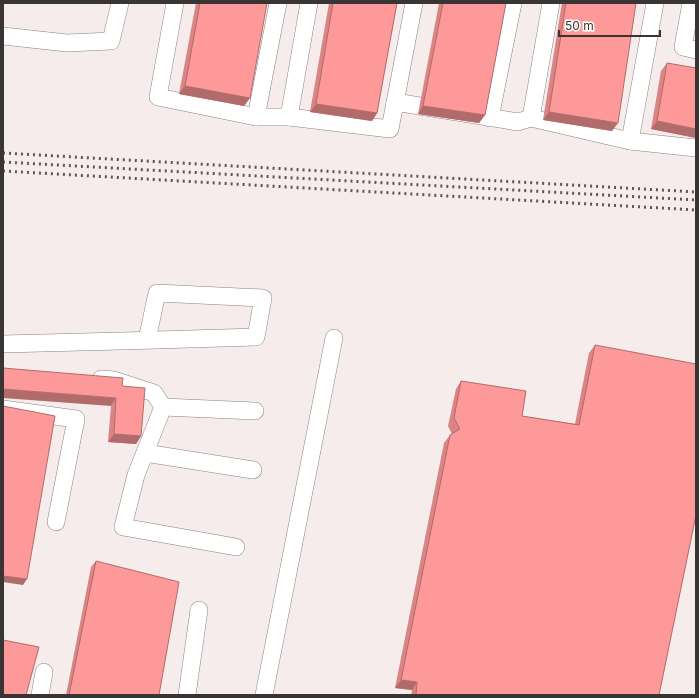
<svg xmlns="http://www.w3.org/2000/svg" width="699" height="698" font-family="Inter,sans-serif">
  <style>
    .lines { fill: none; stroke-linecap: round; stroke-linejoin: round }
    .minor-casing { stroke: #8a8281; stroke-width: 18 }
    .minor { stroke: #fff; stroke-width: 17 }
    .rail { stroke: #5c5757; stroke-width: 3; stroke-dasharray: 2 4; stroke-linecap: butt }
    .wall { fill: #da8483 }
    .shaded-wall { fill: #b16b6a }
    .building { fill: #fd9998; stroke: #b16b6a }
  </style>
  <rect width="100%" height="100%" fill="#f5eceb"/>
  <g class="lines">
    <g class="minor-casing">
      <g id="minor">
        <polyline points="175,3 158,97 256,117 289,117"/>
        <polyline points="309,3 289,117 390,129 414,3"/>
        <polyline points="691,3 683,47 696,50"/>
        <polyline points="3,36 67,43 111,41 120,3"/>
        <polyline points="395,102 518,122 531,118 630,141 696,148"/>
        <polyline points="256,117 278,3"/>
        <polyline points="490,118 513,3"/>
        <polyline points="531,118 551,3"/>
        <polyline points="630,141 655,3"/>
        <path d="M3 344C87 342 172 340 256 337L263 298 157 293 147 340"/>
        <polyline points="101,379 114,380 154,393 163,407 136,475 123,527 236,547"/>
        <polyline points="163,407 255,411"/>
        <polyline points="3,409 76,419 56,522"/>
        <polyline points="145,453 253,470"/>
        <polyline points="40,695 44,672"/>
        <polyline points="187,695 199,610"/>
        <path d="M264 695C288 576 311 457 334 338"/>
      </g>
    </g>
    <use href="#minor" class="minor"/>
    <g class="rail">
      <polyline points="3,153 696,192"/>
      <polyline points="3,162 696,200"/>
      <polyline points="3,171 696,210"/>
    </g>
  </g>
  <g class="wall">
    <polygon points="196,3 267,3 244,106 179,94"/>
    <polygon points="329,3 397,3 377,113 372,121 310,112"/>
    <polygon points="439,3 506,3 485,115 479,123 418,114"/>
    <polygon points="562,3 636,3 612,131 543,120"/>
    <polygon points="667,63 696,68 696,138 651,129 661,71"/>
    <polygon points="595,345 659,695 411,695 412,690 395,688 444,443 450,435 452,434 448,426 456,389 461,381 522,416 575,424 589,353"/>
    <polygon points="122,386 141,436 136,444 108,442 111,406"/>
    <polygon points="96,561 159,695 66,695 91,567"/>
  </g>
  <g class="shaded-wall">
    <polygon points="185,86 250,98 244,106 179,94"/>
    <polygon points="316,104 377,113 372,121 310,112"/>
    <polygon points="423,106 485,115 479,123 418,114"/>
    <polygon points="549,112 618,123 612,131 543,120"/>
    <polygon points="657,121 696,129 696,138 651,129"/>
    <polygon points="3,389 116,398 111,406 3,398"/>
    <polygon points="114,434 141,436 136,444 108,442"/>
    <polygon points="3,576 27,579 23,585 3,582"/>
    <polygon points="401,680 417,682 412,690 395,688"/>
  </g>
  <g class="building">
    <polygon points="200,3 267,3 250,98 185,86"/>
    <polygon points="333,3 397,3 377,113 316,104"/>
    <polygon points="443,3 506,3 485,115 423,106"/>
    <polygon points="566,3 636,3 618,123 549,112"/>
    <polygon points="667,63 696,68 696,129 657,121"/>
    <polygon points="595,345 696,364 696,515 659,695 416,695 417,682 401,680 450,435 460,429 454,418 461,381 526,391 522,416 579,425"/>
    <polygon points="3,368 123,378 122,386 145,388 141,436 114,434 116,398 3,389"/>
    <polygon points="3,406 55,416 27,579 3,576"/>
    <polygon points="96,561 179,582 159,695 69,695"/>
    <polygon points="3,640 39,647 26,695 3,695"/>
  </g>
  <rect width="699" height="698" fill="none" stroke="#393535" stroke-width="8"/>
  <path d="M559 30v6h101v-6" fill="none" stroke="#393535" stroke-width="2"/>
  <text x="565" y="30" font-size="12" fill="#393535" stroke="#ffffff" stroke-width="3" paint-order="stroke">50 m</text>
</svg>
